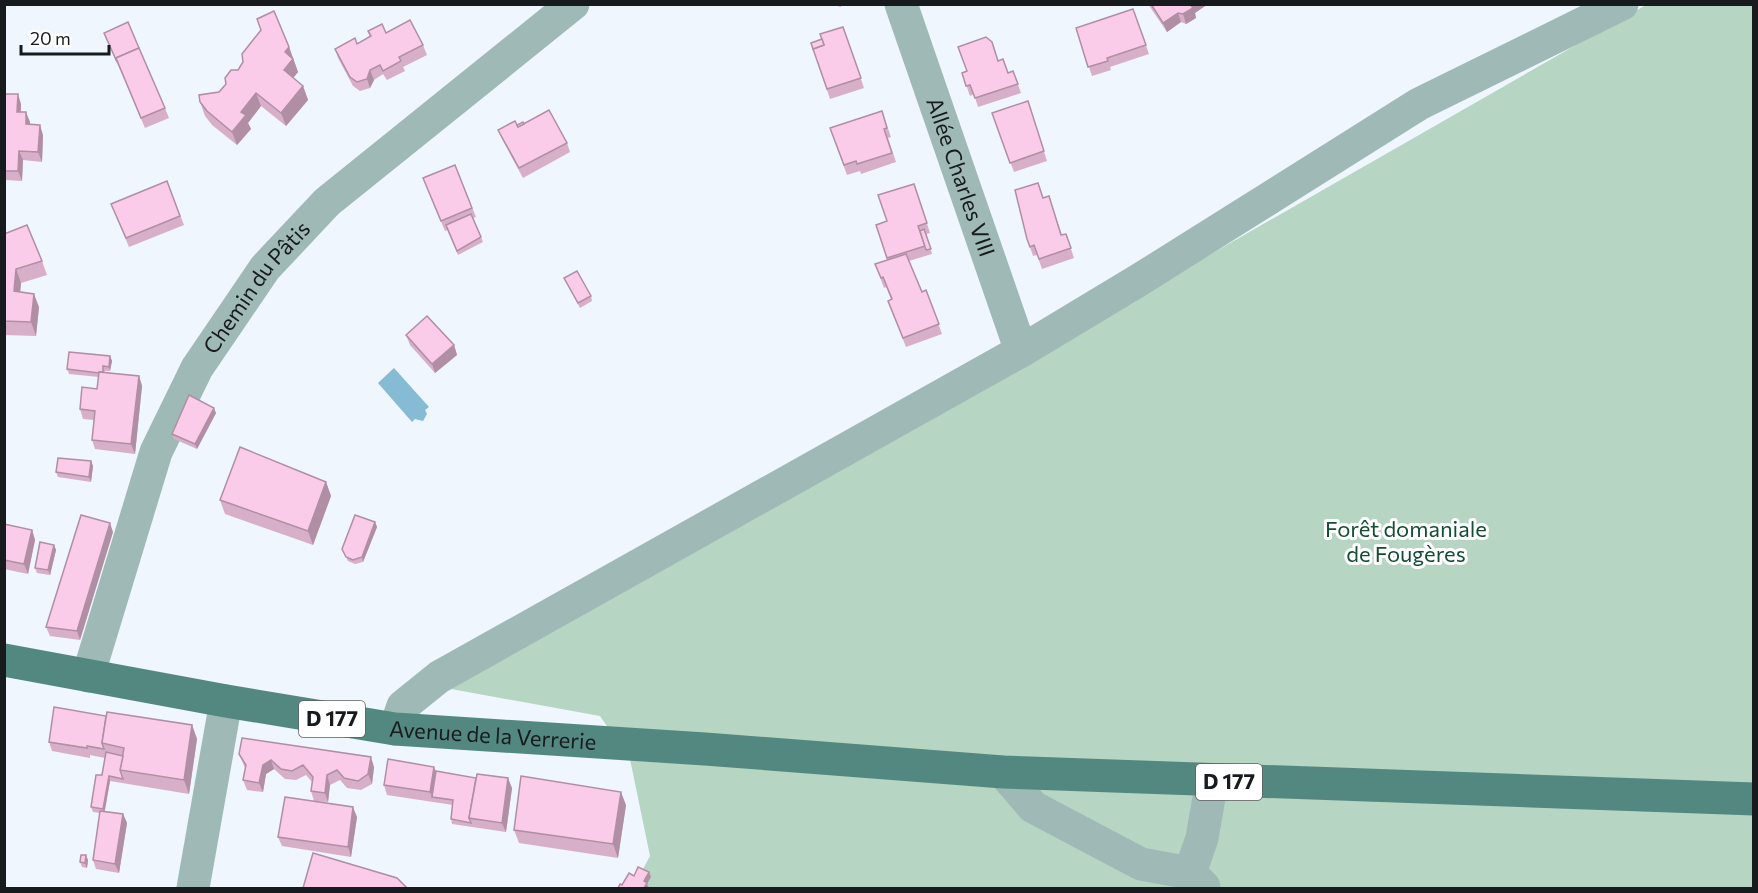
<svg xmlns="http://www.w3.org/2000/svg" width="1758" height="893" font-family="Commissioner,sans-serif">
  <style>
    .green { fill: #b6d5c2 }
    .water { fill: #85bbd5 }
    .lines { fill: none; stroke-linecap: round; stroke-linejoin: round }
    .minor { stroke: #9fbab6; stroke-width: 33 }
    .major { stroke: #538881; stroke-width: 33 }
    .wall { fill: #d8afc9 }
    .shaded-wall { fill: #b08ea4 }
    .building { fill: #fbcbea; stroke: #b08ea4; stroke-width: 1.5 }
    .labels { text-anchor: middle; stroke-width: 6; stroke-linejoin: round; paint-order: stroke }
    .shield { fill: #fff; stroke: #5d5f62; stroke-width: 1.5 }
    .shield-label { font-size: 21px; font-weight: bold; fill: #181b1e }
    .street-label { font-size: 22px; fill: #181b1e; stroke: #fff }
    .park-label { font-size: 22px; fill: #124e32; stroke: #fff }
  </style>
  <rect width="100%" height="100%" fill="#eff6fd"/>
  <polygon class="green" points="1646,5 1753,5 1753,888 633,888 650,856 630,759 600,716 451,689"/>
  <polygon class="water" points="394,368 429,407 425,410 427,414 423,421 415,419 412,422 378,383"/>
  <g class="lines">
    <g class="minor">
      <path id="s1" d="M901 4 1021 351"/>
      <path id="s2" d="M88 676 156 452 197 368 265 268 327 202 573 4"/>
      <polyline points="395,729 403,706 439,677 1021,351 1139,280 1419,104 1622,4"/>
      <polyline points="1003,772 1033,807 1141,864 1190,873"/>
      <polyline points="1204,887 1190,873 1202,838 1212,781"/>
      <polyline points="193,888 226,701"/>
    </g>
    <path class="major" id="s3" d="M4 660 226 701 395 729 705 749 1003 772 1754 799"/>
  </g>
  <g class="wall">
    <polygon points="829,4 841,4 841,7"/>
    <polygon points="1148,4 1204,4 1205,6 1195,13 1196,18 1186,24 1181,22 1167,32"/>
    <polygon points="1133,9 1149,54 1110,67 1111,70 1092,76 1076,28"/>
    <polygon points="843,27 864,88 830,99 811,43 822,39"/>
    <polygon points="368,31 386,33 423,45 427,55 403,67 405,71 387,80 383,74 374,80 370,88 360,91 353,86 338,58 335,49 357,44 370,37"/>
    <polygon points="104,33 165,108 169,118 145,128"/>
    <polygon points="289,47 298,72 293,78 303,86 308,100 286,126 261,106 248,123 251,129 237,145 212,125 205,116 200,102 219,92 238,70"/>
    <polygon points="998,60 1008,73 1013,71 1021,93 978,107 974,94 970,96 962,73"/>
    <polygon points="4,94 21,104 21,112 30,122 30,124 43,135 42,162 23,160 22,181 5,180 4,189"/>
    <polygon points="1028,101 1047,161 1014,172 992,113"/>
    <polygon points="882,111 891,137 888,138 896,162 861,174 860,171 847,175 830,128"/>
    <polygon points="524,124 567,143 570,152 523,178 502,139 498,130"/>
    <polygon points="455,165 476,217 473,218 483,242 458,255 447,230 445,231 423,178"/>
    <polygon points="167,181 184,225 129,247 111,204"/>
    <polygon points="914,184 930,233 926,234 932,254 909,261 922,292 926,290 942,334 906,347 888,301 891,299 886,287 884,288 875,264 887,260 876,225 887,221"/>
    <polygon points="1049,196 1062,235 1066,234 1074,258 1042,269 1037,255 1033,256 1030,247 1044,198"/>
    <polygon points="4,234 42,261 47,275 21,283 20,292 39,307 36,336 4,335"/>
    <polygon points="564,278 591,296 592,301 580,308"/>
    <polygon points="406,335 454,345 457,355 435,373 410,345"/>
    <polygon points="110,356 112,361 110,371 105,371 105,372 139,376 142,386 135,454 95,449 92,440 94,420 83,419 80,409 97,389 99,377 69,374 67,369"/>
    <polygon points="216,413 197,449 174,439 172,434"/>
    <polygon points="91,461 93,466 91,482 58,477 56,472"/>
    <polygon points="326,482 331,496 313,545 225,514 220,500"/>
    <polygon points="375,522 377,527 363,562 355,564 348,561 342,549"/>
    <polygon points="4,524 32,530 35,540 28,574 4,569"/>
    <polygon points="113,532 80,640 50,636 46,627"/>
    <polygon points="54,545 56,550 50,575 37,573 35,568"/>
    <polygon points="106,716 192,725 197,739 189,794 110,781 105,811 123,814 127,823 119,873 96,869 93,860 100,813 93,812 91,807 102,775 105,758 90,755 90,758 52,751 49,742"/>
    <polygon points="239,754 374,767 372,784 361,790 347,788 340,780 330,785 328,802 314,801 311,791 312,782 306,775 296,780 285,779 274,769 266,774 263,792 247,790 243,780 245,768"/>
    <polygon points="436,771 512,788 506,832 452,824 451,819 453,805 387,795 384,785"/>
    <polygon points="626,805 618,858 519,843 514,830"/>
    <polygon points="357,817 351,857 282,846 278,837"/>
    <polygon points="88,860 87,868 82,867 80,862"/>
  </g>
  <g class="shaded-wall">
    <polygon points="1204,4 1205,6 1195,13 1196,18 1186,24 1183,14 1190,5"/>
    <polygon points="1178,13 1181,22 1167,32 1163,23"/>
    <polygon points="289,47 298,72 289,83 284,70 285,52"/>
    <polygon points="370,70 374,80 370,88 367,79"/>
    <polygon points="303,86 308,100 286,126 281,113"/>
    <polygon points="256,93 261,106 248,123 251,129 237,145 232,132 241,112"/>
    <polygon points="18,94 21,104 20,122 17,112"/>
    <polygon points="26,112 30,122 29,134 26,124"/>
    <polygon points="40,125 43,135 42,162 38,152"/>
    <polygon points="19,151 23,160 22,181 18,171"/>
    <polygon points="16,269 21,283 19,305 14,291"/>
    <polygon points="34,294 39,307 36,336 31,322"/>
    <polygon points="454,345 457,355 435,373 432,364"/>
    <polygon points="110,356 112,361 110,371 109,367"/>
    <polygon points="139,376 142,386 135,454 131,444"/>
    <polygon points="214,408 216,413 197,449 195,444"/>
    <polygon points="91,461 93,466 91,482 89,477"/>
    <polygon points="326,482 331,496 313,545 308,531"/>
    <polygon points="375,522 377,527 363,562 362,557"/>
    <polygon points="110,523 113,532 80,640 77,631"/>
    <polygon points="32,530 35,540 28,574 24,564"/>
    <polygon points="54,545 56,550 50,575 48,570"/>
    <polygon points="192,725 197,739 189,794 184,780"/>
    <polygon points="371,757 374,767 372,784 368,774"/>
    <polygon points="271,760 274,769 266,774 263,792 259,783 263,765"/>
    <polygon points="434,767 438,776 432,797 430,792"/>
    <polygon points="327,775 330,785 328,802 325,793"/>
    <polygon points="109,776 110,781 104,814 103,809"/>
    <polygon points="508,778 512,788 506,832 502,823"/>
    <polygon points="621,792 626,805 618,858 613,844"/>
    <polygon points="353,807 357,817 351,857 348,847"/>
    <polygon points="123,814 127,823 119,873 115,864"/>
    <polygon points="86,855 88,860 87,868 85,863"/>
    <polygon points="649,872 651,877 647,884 649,888 644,888 644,881"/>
  </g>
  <g class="building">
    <polygon points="1151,4 1190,4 1193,8 1183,14 1178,13 1163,23"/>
    <polygon points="1133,9 1146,45 1107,58 1108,61 1088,67 1076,28"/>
    <polygon points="274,11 289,47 285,52 293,59 284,70 303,86 281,113 256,93 241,112 246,115 232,132 207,111 200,102 199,95 219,92 226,84 225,78 231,70 238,70 243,62 242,54 261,30 257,19"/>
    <polygon points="410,20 423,45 399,57 401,61 383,71 380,65 370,70 367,79 357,82 350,77 335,49 355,38 357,44 371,36 368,31 382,24 386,33"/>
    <polygon points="128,22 139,48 116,58 117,62 104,33"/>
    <polygon points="843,27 861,78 827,89 813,49 824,45 820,34"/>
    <polygon points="986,37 992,42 998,61 1003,59 1008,73 1013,71 1018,84 975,98 970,85 966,86 962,73 967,71 958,47"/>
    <polygon points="822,39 824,45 813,49 811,43"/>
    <polygon points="139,48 165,108 141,118 116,58"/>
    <polygon points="4,94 18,94 17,112 26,112 26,124 40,125 38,152 19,151 18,171 4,171"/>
    <polygon points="1028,101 1044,151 1010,163 992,113"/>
    <polygon points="549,110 567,143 519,168 498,130 515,121 518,127"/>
    <polygon points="882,111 887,128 884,129 892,153 857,164 856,161 844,165 830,128"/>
    <polygon points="523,122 524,124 518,127 517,125"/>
    <polygon points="455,165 472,208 441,221 423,178"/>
    <polygon points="167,181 180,216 126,238 111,204"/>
    <polygon points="1038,183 1043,198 1049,196 1061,235 1066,234 1071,248 1039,259 1034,245 1030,247 1027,239 1015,190"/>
    <polygon points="914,184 927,223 918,226 925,246 887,258 876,225 887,221 878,195"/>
    <polygon points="471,214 481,237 457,251 446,225"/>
    <polygon points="27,225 42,261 16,269 14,291 34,294 31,322 4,321 4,234"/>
    <polygon points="924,229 931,249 926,250 920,231"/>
    <polygon points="906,254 922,292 926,290 939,324 903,338 888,301 892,299 883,277 881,278 875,264"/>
    <polygon points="577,271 591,296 578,303 564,278"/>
    <polygon points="427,316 454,345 432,364 406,335"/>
    <polygon points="69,352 110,356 109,367 103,366 103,372 99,372 99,373 67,369"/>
    <polygon points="99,372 139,376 131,444 92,440 95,411 80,409 82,387 97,389"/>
    <polygon points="189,395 214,408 195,444 172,434"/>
    <polygon points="240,447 326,482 308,531 220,500"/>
    <polygon points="58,458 91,461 89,477 56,472"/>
    <polygon points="81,515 110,523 77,631 46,627"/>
    <polygon points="355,515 375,522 362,557 353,560 346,557 342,549"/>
    <polygon points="4,524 32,530 24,564 4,560"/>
    <polygon points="40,542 54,545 48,570 35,568"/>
    <polygon points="54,707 106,716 102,743 104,749 87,746 87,748 49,742"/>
    <polygon points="107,712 192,725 184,780 120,770 124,748 102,743"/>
    <polygon points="242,738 371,757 368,774 358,781 344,778 337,770 327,775 325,793 311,791 313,777 303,765 292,771 281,769 271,760 263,765 259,783 243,780 246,765 239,754"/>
    <polygon points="106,752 123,756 120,770 123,779 109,776 103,809 91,807 96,775 102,775"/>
    <polygon points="388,759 434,767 430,792 384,785"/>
    <polygon points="436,771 476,778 469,818 471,823 451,819 453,800 432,797"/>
    <polygon points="477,774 508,778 502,823 469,818"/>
    <polygon points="521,776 621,792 613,844 514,830"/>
    <polygon points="285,797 353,807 348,847 278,837"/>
    <polygon points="100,811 123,814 115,864 93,860"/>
    <polygon points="313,853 397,878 407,888 303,888"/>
    <polygon points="81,855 86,855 85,863 80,862"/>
    <polygon points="638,867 649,872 644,881 647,883 644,888 618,888 620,884 622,885 629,873 634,876"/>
  </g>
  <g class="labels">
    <g class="shield">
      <rect x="299" y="701" width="66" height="36" rx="4.5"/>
      <rect x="1196" y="764" width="66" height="36" rx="4.5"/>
    </g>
    <g class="shield-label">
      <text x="332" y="726">D 177</text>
      <text x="1229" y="789">D 177</text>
    </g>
    <g class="street-label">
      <text dy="8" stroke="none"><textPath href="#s1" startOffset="183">Allée Charles VIII</textPath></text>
      <text dy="8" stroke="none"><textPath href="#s2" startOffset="428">Chemin du Pâtis</textPath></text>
      <text dy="8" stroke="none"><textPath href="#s3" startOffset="495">Avenue de la Verrerie</textPath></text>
    </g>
    <g class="park-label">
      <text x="1406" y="537">Forêt domaniale<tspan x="1406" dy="25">de Fougères</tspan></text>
    </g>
  </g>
  <rect width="1758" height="893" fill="none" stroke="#181b1e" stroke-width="12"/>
  <path d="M21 45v9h88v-9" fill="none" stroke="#181b1e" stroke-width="3"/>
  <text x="30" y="45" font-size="18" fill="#181b1e" stroke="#ffffff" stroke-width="4.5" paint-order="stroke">20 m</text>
</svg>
